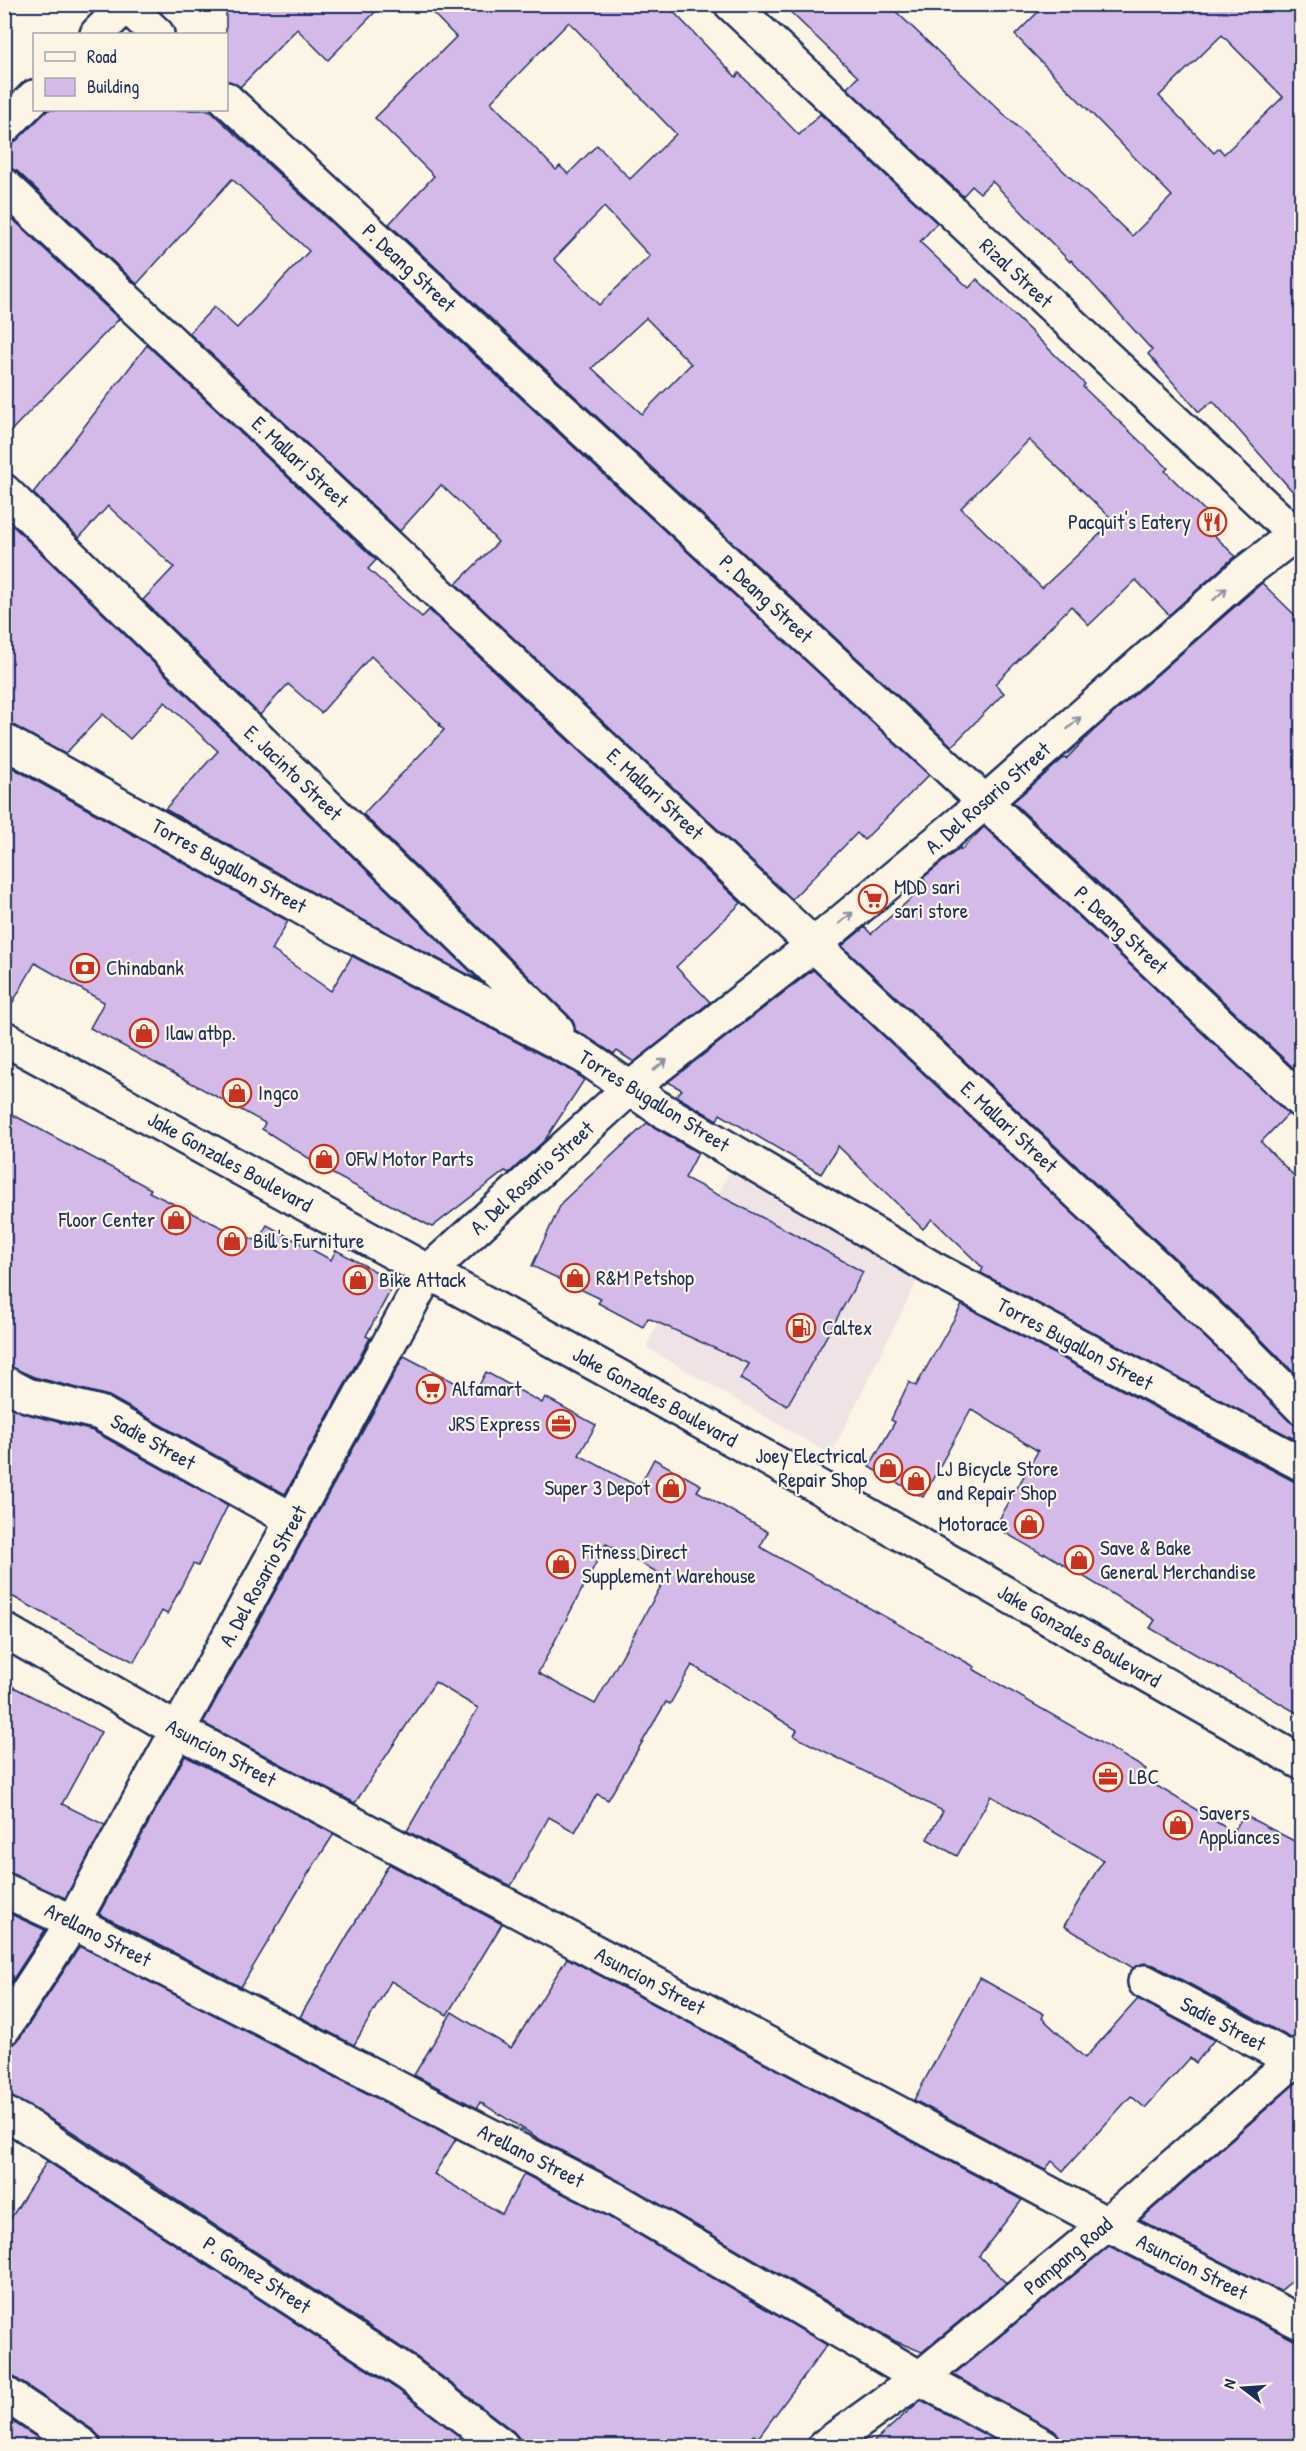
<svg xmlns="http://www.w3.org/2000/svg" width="1306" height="2451" font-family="'Patrick Hand',sans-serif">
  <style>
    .built { fill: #f0e3e6 }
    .building { fill: #d3bae9; stroke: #1b2f5e; stroke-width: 1.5; fill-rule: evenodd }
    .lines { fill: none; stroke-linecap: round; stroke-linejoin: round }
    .minor-casing { stroke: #1b2f5e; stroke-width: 38 }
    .tertiary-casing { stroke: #1b2f5e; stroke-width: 38 }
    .primary-casing { stroke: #1b2f5e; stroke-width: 38 }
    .minor { stroke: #fcf5e5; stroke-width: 33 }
    .tertiary { stroke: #fcf5e5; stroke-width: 33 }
    .primary { stroke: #fcf5e5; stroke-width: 33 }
    .oneway { stroke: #8c92a2 }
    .labels { text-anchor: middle; stroke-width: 4.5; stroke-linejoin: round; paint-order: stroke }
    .street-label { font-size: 21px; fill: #1b2f5e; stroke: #fcf5e5 }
    .poi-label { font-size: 21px; fill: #1b2f5e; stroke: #fcf5e5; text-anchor: start }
  </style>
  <rect width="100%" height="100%" fill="#fcf5e5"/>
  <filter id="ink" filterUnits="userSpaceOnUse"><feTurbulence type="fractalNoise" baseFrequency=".0167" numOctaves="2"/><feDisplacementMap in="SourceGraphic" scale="12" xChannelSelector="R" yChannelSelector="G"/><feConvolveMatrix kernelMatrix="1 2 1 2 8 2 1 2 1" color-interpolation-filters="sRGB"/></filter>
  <g filter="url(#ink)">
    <polygon class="built" points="731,1168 920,1275 831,1455 646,1347"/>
    <g class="building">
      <polygon points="226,4 383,4 328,60 297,29 240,87 226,81"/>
      <path d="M424 4H666L736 77 739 73 799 135 820 114 937 223 920 242 969 288 977 279 1085 384 1083 387 1168 468 1165 471 1215 521 1207 528 1235 556 1169 615 1136 580 1089 625 1071 606 995 684 1004 693 952 746 389 224 434 176 375 118 456 37ZM569 22 676 134 630 179 597 145 568 174 560 166 556 170 491 102ZM604 207 650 256 599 305 554 259ZM646 318 691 364 642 414 592 368ZM1029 440 1114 521 1042 588 961 508Z"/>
      <path d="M782 4H888L1132 236 1172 196 1015 35 1046 4H1302V502L1213 401 1199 412 1148 354 1152 350 1071 260 1070 262 992 181 980 193 972 186 963 196 847 88 858 77ZM1222 35 1283 97 1224 154 1219 148 1214 153 1159 96Z"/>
      <polygon points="48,110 209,110 929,775 864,840 857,833 792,899 456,584 498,542 469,511 441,485 400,531 189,333 214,307 237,328 309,251 232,179 137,284 17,171 4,167 4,145 17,140"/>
      <polygon points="4,211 119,319 4,438"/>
      <polygon points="147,345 376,560 368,569 422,617 429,610 741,903 676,967 710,1002 634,1062 617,1051 614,1054 575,1030 570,1017 363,814 444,730 439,725 440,724 371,656 321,713 288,684 260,715 143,600 174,567 108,506 79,538 33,493"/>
      <polygon points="10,523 479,980 344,910 165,809 218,751 165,702 130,739 103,714 65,754 13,725 4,722 4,530"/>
      <polygon points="1262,583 1302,622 1302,1076 1013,802 1064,758 1066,759 1093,731"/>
      <polygon points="4,763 288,921 272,950 331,991 352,956 572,1071 584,1080 545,1140 509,1173 505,1171 432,1227 314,1164 315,1162 262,1129 265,1123 90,1028 104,1002 35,963 4,1018"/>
      <polygon points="984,827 1288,1114 1261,1142 1302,1184 1302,1381 1257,1335 842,946 865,927 871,934 927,884 923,878 960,848 961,850"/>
      <polygon points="813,970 1231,1362 1289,1421 1302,1426 1302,1443 981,1273 983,1268 932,1219 923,1229 838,1146 821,1174 720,1114 717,1120 676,1096 682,1090 668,1082"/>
      <polygon points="4,1110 151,1189 149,1192 221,1227 258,1241 267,1225 331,1260 336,1250 395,1282 366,1336 370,1338 285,1494 109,1396 34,1377 4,1364"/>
      <polygon points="647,1123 698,1153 685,1178 804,1239 863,1272 787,1406 740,1379 749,1364 648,1318 643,1327 598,1303 601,1299 532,1266 562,1202"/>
      <polygon points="962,1305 1293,1481 1302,1483 1302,1716 1150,1628 1155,1620 1045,1553 1044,1555 995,1527 1038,1451 971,1409 923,1497 869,1467 895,1422 891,1420 909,1382 916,1386"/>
      <path d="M404 1356 475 1393 486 1372 542 1403 545 1397 596 1425 579 1455 639 1487 654 1459 701 1485 697 1491 768 1532 760 1547 975 1667 973 1669 1146 1769 1142 1777 1233 1832 1244 1815 1302 1845V2035L1291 2038 1154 1965 1144 1963 1133 1968 1064 1926 1103 1860 991 1796 957 1856 927 1839 943 1811 794 1736 797 1730 692 1665 670 1704 666 1702 608 1800 597 1794 575 1832 549 1817 511 1886 407 1831 478 1708 435 1682 355 1803 203 1723ZM606 1544 666 1577 595 1704 538 1673Z"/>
      <polygon points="4,1404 23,1413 93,1431 228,1505 198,1566 193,1564 167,1614 162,1611 134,1662 4,1592"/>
      <polygon points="4,1682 101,1732 62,1804 105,1825 65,1898 4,1872"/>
      <polygon points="185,1756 334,1834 308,1874 241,1987 99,1914"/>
      <polygon points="389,1864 502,1924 447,2015 391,1981 354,2045 300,2017"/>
      <polygon points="4,1911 45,1930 4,1993"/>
      <polygon points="80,1946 456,2139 434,2174 502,2214 524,2174 609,2217 827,2345 758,2438 754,2435 738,2446 520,2446 519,2438 513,2431 418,2358 68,2129 4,2093 4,2046 13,2044 20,2038"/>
      <polygon points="567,1958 1022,2200 979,2256 1006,2283 922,2352 895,2341 627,2185 541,2140 480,2102 477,2108 414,2075 452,2012 511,2048"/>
      <polygon points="980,1978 1044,2014 1042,2018 1085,2058 1138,1999 1214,2040 1196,2063 1190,2058 1145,2108 1131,2096 1063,2171 1052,2161 1045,2170 914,2100"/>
      <polygon points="1297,2082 1302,2084 1302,2273 1280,2291 1140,2220"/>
      <polygon points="47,2161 397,2389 472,2446 102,2446 100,2437 93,2430 14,2377 4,2374 4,2229"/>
      <polygon points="1109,2246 1294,2340 1302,2341 1302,2446 1063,2446 1060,2437 1053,2430 953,2375"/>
      <polygon points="921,2400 1006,2446 869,2446"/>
      <polygon points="4,2416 50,2446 4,2446"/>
    </g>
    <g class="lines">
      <g class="minor-casing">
        <g id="minor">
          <polyline points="125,4 157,34"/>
          <polyline points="226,99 985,802 1302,1102"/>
          <polyline points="4,185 1244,1349 1302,1408"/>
          <polyline points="4,491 557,1030"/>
          <polyline points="4,741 335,926 582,1055 657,1107 932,1268 1302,1464"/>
          <polyline points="4,1383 27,1395 100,1413 293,1520"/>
          <polyline points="4,1630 179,1731 1107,2224 1302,2323"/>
          <polyline points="4,1890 73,1922 618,2201 920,2378 1044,2446"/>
          <polyline points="1145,1982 1302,2065"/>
          <polyline points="4,2028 73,1922 428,1272"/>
          <polyline points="4,2113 21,2122 408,2374 502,2446"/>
          <polyline points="4,2393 83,2446"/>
        </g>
      </g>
      <g class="tertiary-casing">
        <g id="tertiary">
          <polyline points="731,4 1302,541"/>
          <polyline points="97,34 127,4"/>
          <polyline points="4,127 34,97"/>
          <polyline points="428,1272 629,1089 815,944 985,802 1242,575 1302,529"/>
          <polyline points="825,2446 920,2378 1107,2224 1302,2053"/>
        </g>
      </g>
      <g class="primary-casing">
        <polyline id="primary" points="4,1038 812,1483 1302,1763"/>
      </g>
      <use href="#minor" class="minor"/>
      <use href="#tertiary" class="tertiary"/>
      <use href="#primary" class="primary"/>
    </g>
    <defs><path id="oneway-shaft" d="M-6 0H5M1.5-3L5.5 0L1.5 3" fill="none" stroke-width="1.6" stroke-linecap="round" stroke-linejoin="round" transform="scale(1.5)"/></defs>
    <g class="oneway">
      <use href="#oneway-shaft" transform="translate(1220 594) rotate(-42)"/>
      <use href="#oneway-shaft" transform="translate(1074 723) rotate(-42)"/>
      <use href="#oneway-shaft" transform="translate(846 918) rotate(-40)"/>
      <use href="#oneway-shaft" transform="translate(660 1065) rotate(-38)"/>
    </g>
  </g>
  <defs>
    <g id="restaurant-ring" transform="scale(1.5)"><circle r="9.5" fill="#fcf5e5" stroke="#c8321e" stroke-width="1.5"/><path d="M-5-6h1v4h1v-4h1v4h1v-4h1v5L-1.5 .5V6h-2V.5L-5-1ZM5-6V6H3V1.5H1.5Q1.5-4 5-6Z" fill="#c8321e"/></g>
    <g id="supermarket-ring" transform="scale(1.5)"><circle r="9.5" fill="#fcf5e5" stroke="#c8321e" stroke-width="1.5"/><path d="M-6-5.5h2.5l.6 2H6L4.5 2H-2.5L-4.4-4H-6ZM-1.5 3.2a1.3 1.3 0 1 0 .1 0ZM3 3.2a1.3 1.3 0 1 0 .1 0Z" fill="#c8321e"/></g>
    <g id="bank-ring" transform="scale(1.5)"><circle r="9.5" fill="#fcf5e5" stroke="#c8321e" stroke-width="1.5"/><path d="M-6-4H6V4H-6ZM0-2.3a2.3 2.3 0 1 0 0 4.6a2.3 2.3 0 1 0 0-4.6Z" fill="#c8321e"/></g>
    <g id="shop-ring" transform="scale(1.5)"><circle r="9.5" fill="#fcf5e5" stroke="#c8321e" stroke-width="1.5"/><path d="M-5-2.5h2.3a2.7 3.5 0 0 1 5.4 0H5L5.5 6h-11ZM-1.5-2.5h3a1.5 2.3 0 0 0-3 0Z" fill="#c8321e"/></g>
    <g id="fuel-ring" transform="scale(1.5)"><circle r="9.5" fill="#fcf5e5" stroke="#c8321e" stroke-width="1.5"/><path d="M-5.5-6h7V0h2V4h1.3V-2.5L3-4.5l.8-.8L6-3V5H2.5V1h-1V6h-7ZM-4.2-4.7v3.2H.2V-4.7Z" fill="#c8321e"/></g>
    <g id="office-ring" transform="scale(1.5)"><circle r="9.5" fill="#fcf5e5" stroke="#c8321e" stroke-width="1.5"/><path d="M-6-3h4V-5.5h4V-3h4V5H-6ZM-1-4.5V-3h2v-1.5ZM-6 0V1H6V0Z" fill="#c8321e"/></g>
  </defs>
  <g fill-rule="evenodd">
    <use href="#restaurant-ring" x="1212" y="522"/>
    <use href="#supermarket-ring" x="873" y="899"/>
    <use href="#bank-ring" x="85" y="968"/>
    <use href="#shop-ring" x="144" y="1033"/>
    <use href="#shop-ring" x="237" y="1093"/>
    <use href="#shop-ring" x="324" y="1159"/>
    <use href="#shop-ring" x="176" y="1220"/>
    <use href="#shop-ring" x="232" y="1241"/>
    <use href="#shop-ring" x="575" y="1278"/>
    <use href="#shop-ring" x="358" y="1280"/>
    <use href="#fuel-ring" x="801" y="1328"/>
    <use href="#supermarket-ring" x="431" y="1389"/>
    <use href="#office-ring" x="561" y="1424"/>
    <use href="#shop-ring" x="888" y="1468"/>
    <use href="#shop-ring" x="916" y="1481"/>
    <use href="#shop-ring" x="671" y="1488"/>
    <use href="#shop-ring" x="1029" y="1524"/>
    <use href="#shop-ring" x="1079" y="1560"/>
    <use href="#shop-ring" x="561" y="1564"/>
    <use href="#office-ring" x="1108" y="1777"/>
    <use href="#shop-ring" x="1178" y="1825"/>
  </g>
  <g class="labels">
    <g class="street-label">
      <text transform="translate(409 268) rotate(43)" y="7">P. Deang Street</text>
      <text transform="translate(1016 273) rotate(43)" y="7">Rizal Street</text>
      <text transform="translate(300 462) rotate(43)" y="7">E. Mallari Street</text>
      <text transform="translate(766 599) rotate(43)" y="7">P. Deang Street</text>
      <text transform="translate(293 773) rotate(44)" y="7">E. Jacinto Street</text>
      <text transform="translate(655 794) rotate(43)" y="7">E. Mallari Street</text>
      <text transform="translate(988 798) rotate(-41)" y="7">A. Del Rosario Street</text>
      <text transform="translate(229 866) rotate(29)" y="7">Torres Bugallon Street</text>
      <text transform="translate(1121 930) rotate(43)" y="7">P. Deang Street</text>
      <text transform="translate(654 1101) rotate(32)" y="7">Torres Bugallon Street</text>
      <text transform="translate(1009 1127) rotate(43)" y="7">E. Mallari Street</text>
      <text transform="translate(230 1162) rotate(29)" y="7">Jake Gonzales Boulevard</text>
      <text transform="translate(532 1178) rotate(-42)" y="7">A. Del Rosario Street</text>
      <text transform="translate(1075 1344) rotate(28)" y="7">Torres Bugallon Street</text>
      <text transform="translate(655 1397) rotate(29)" y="7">Jake Gonzales Boulevard</text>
      <text transform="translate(153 1442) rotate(29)" y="7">Sadie Street</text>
      <text transform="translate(263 1576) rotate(-61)" y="7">A. Del Rosario Street</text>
      <text transform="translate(1079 1636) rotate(30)" y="7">Jake Gonzales Boulevard</text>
      <text transform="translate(221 1753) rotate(28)" y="7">Asuncion Street</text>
      <text transform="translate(98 1935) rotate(27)" y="7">Arellano Street</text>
      <text transform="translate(650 1981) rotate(28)" y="7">Asuncion Street</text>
      <text transform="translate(1223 2024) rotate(28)" y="7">Sadie Street</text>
      <text transform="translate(531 2156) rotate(27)" y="7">Arellano Street</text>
      <text transform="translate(1068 2256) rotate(-40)" y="7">Pampang Road</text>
      <text transform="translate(1192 2267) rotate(27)" y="7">Asuncion Street</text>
      <text transform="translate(257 2275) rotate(33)" y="7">P. Gomez Street</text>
    </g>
    <g class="poi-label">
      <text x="1191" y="529" text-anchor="end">Pacquit's Eatery</text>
      <text x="894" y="894">MDD sari<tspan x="894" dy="24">sari store</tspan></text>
      <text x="106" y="975">Chinabank</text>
      <text x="165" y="1040">Ilaw atbp.</text>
      <text x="258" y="1100">Ingco</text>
      <text x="345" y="1166">OFW Motor Parts</text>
      <text x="155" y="1227" text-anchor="end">Floor Center</text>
      <text x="253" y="1248">Bill's Furniture</text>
      <text x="596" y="1285">R&amp;M Petshop</text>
      <text x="379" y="1287">Bike Attack</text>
      <text x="822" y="1335">Caltex</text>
      <text x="452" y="1396">Alfamart</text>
      <text x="540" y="1431" text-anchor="end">JRS Express</text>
      <text x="867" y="1463" text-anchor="end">Joey Electrical<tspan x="867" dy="24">Repair Shop</tspan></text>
      <text x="937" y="1476">LJ Bicycle Store<tspan x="937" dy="24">and Repair Shop</tspan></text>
      <text x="650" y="1495" text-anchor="end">Super 3 Depot</text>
      <text x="1008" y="1531" text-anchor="end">Motorace</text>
      <text x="1100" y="1555">Save &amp; Bake<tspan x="1100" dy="24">General Merchandise</tspan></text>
      <text x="582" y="1559">Fitness Direct<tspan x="582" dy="24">Supplement Warehouse</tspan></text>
      <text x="1129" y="1784">LBC</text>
      <text x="1199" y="1820">Savers<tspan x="1199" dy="24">Appliances</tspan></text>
    </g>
  </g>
  <rect width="1306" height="2451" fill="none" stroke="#fcf5e5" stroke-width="24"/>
  <rect x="12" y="12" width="1282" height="2427" fill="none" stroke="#1b2f5e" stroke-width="2" filter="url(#ink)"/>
  <rect x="33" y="33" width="195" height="78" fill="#fcf5e5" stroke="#a2a6af" stroke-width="1.5"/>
  <rect x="45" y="52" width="30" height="9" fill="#fcf5e5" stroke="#a2a6af" stroke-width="1.5"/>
  <text x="87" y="63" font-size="18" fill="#1b2f5e">Road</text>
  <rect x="45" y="78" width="30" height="18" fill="#d3bae9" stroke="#a2a6af" stroke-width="1.5"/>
  <text x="87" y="93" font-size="18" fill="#1b2f5e">Building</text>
  <g transform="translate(1243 2388) rotate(287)" stroke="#fcf5e5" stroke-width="4.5" paint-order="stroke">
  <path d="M0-4.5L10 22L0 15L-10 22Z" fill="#1b2f5e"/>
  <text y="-9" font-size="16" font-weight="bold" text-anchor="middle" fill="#1b2f5e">N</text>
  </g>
</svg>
